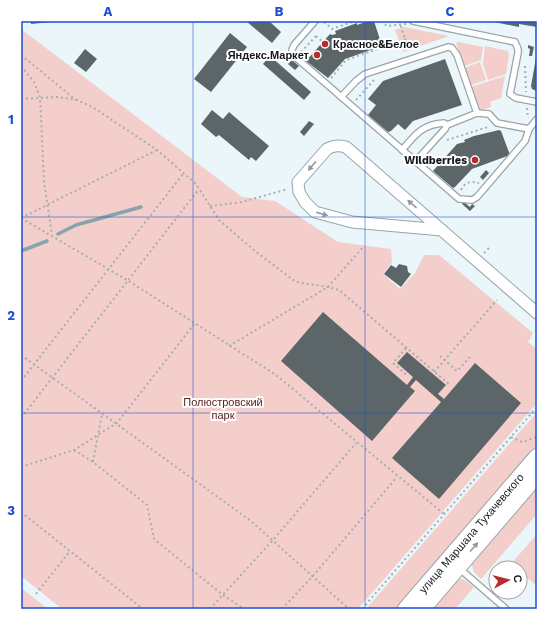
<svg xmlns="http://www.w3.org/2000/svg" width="558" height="630" font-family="'Work Sans',sans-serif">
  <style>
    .green { fill: #f3ceca }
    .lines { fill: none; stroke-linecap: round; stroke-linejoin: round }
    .stream { stroke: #85a5ae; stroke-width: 3.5 }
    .building { fill: #5c6669 }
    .lane-casing { stroke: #9aa5a8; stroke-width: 8 }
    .street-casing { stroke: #9aa5a8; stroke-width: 13 }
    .secondary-casing { stroke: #9aa5a8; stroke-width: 18 }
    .path { stroke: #a5afb1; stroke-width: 2; stroke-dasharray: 2 3; stroke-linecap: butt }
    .lane { stroke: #fff; stroke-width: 5.5 }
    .street { stroke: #fff; stroke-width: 11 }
    .secondary { stroke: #fff; stroke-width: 16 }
    .oneway { fill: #959798 }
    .grid { fill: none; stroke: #1d4ed8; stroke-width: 1; stroke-opacity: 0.55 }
    .poi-dot { fill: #b9292e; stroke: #fff; stroke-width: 1.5 }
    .labels { text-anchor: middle; stroke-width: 4; stroke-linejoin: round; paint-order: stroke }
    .poi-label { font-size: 11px; font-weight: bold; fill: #141819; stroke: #fff; text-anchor: end }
    .park-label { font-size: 11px; fill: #582320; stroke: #fff }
    .street-label { font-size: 11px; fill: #141819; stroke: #fff }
    .neatline { fill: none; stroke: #1d4ed8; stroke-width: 1.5 }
    .grid-label { font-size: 13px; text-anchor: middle; font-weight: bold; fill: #1d4ed8 }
  </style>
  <rect width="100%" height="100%" fill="#eaf6f9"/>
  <g class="green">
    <polygon points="404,27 449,36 403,52 395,30"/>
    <polygon points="21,29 242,197 275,201 338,242 391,249 392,262 383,274 400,289 415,273 424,255 439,255 533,333 528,342 537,349 537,403 358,609 62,609 21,576"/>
    <polygon points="458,42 483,47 481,60 464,66 456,43"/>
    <polygon points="485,46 508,51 509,55 506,74 488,80 483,64"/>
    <polygon points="480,62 486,80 471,85 464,68"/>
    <polygon points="505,76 501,98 490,102 491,107 479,111 471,87"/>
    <polygon points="537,412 537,446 397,609 366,609"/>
    <polygon points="534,487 537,489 537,514 481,579 474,572 471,562"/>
    <polygon points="537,534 537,586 520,572 520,568 515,568 511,564"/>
    <polygon points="462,579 466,581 474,587 455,609 429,609 456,580"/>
    <polygon points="21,588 48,609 21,609"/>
  </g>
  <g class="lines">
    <g class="stream">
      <polyline points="58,234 76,225 141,207"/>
      <polyline points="21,251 47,241"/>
    </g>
  </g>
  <g class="building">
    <polygon points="31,21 50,21 50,22 31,24"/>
    <polygon points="246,21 269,21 281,32 272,43"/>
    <polygon points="368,21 374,21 382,46 345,59 328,78 306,61 330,34 332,35 336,34 335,31 357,23 357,25"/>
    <polygon points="489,21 537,21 537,27 519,24 519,27"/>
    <polygon points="230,33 247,47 211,92 194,79"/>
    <polygon points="528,45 534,47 532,56 529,56 530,49 528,48"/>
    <polygon points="85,49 97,59 86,72 74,63"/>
    <polygon points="270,56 311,92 304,100 263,64"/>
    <polygon points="536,58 537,59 537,91 532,89 531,86"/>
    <polygon points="445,59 462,105 413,121 405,130 398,124 391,131 388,132 368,115 376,105 368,99 383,81"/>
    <polygon points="292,60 299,66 295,70 288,64"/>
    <polygon points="212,110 223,119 229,112 269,146 256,161 251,157 249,160 219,135 216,137 201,124"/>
    <polygon points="309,121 314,124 304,136 300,132"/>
    <polygon points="499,130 501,131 510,155 472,169 455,187 453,188 433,171 457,144 465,142 464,140 474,136"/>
    <polygon points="486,170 489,173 483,180 480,177"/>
    <polygon points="464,202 470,207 472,204 475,206 470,211 462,204"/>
    <polygon points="399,264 407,266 408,272 411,274 401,287 384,274 391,265 396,268"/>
    <polygon points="323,312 407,385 413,377 397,363 407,352 446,385 438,394 444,399 475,363 521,403 439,499 392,458 441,402 416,380 410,387 415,391 372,441 281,361"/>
  </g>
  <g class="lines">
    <g class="lane-casing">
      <g id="lane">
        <polyline points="315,21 294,45 292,50 293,55 459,199 472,200 477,197 525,141 529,129 537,119"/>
        <polyline points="413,21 515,42 518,49 518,53 510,94 516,98 537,102"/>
        <polyline points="341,97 356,81 365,74 448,47 452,48 457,55 477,113"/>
        <path d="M402 150C415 135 423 124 444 123L447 125"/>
        <polyline points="415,162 445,129 447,125 477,113 489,114 497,123 529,129"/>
        <polyline points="460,569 506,609"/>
      </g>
    </g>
    <g class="street-casing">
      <path id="street" d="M442 230 352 222 315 212 305 202 299 192 298 182 327 149C334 145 339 145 346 147L537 313"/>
    </g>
    <g class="secondary-casing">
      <g id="secondary">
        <path id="s1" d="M406 609 537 457"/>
        <polyline points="422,609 537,475"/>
      </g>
    </g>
    <g class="path">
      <polyline points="381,21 387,26 407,24"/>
      <polyline points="399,21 409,50"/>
      <polyline points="324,22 332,29 355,21"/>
      <polyline points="316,36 323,42"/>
      <polyline points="301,52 316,36"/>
      <polyline points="21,55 76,100"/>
      <polyline points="21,66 34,82 40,97 44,181 52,235"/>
      <polyline points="525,66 526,92"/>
      <polyline points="331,78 346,60 406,39"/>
      <polyline points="21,99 58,97 77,100 94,108 157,150 196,184 219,220 255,251 296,282 328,287 339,290 450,385"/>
      <polyline points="356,100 374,80"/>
      <polyline points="527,108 528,118"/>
      <polyline points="447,140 488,127"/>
      <path d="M461 190C465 182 470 181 479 183"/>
      <polyline points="210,206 242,202 288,189"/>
      <polyline points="21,218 127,280 276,375 444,514"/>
      <polyline points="21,218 157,150"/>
      <polyline points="484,253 490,247"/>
      <polyline points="229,346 328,287 364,246"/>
      <polyline points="406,348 393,363 408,376"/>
      <polyline points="21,355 251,521 349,609"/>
      <polyline points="440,356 457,371 470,357"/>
      <polyline points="434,372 497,300"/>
      <polyline points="21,381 183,174"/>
      <polyline points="21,418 199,189"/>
      <polyline points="511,437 522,442 537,437"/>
      <polyline points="74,450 93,462 147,505 154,539 223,595 244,609"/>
      <polyline points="93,462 102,414"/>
      <polyline points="21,467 74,450 117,423 195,323"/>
      <polyline points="21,512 143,609"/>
      <polyline points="36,594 70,551"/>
      <polyline points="210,609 273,540 356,443"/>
      <polyline points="282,609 312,577 397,477"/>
      <polyline points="362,609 537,407"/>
    </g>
    <use href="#lane" class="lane"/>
    <use href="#street" class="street"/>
    <use href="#secondary" class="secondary"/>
  </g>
  <defs><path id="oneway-solid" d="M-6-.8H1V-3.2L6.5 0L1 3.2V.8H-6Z"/></defs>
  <g class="oneway">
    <use href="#oneway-solid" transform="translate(312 166) rotate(131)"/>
    <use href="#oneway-solid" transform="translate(412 204) rotate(-139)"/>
    <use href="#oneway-solid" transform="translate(322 214) rotate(16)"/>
    <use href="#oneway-solid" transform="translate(474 547) rotate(-49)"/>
  </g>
  <path class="grid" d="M193 21V609M365 21V609M21 217H537M21 413H537"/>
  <g class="poi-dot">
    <circle cx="325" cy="44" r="4"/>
    <circle cx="317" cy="55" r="4"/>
    <circle cx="475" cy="160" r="4"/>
  </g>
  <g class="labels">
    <g class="poi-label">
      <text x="333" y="48" text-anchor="start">Красное&amp;Белое</text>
      <text x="309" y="59">Яндекс.Маркет</text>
      <text x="467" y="164">Wildberries</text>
    </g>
    <g class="park-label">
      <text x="223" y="406">Полюстровский<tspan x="223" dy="13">парк</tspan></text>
    </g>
    <g class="street-label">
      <text dy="4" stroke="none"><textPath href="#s1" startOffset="100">улица Маршала Тухачевского</textPath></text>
    </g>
  </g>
  <rect width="558" height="630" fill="none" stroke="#ffffff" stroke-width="44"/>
  <g transform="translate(508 580) rotate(83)"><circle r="19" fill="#ffffff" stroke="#a1a3a3"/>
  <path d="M0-3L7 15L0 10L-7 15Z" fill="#b9292e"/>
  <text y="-6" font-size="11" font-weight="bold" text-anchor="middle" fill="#141819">С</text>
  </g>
  <rect x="22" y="22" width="514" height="586" class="neatline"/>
  <g class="grid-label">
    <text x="108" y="16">A</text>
    <text x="279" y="16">B</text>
    <text x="450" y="16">C</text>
    <text x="11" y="124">1</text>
    <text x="11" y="320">2</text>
    <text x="11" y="515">3</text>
  </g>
</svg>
